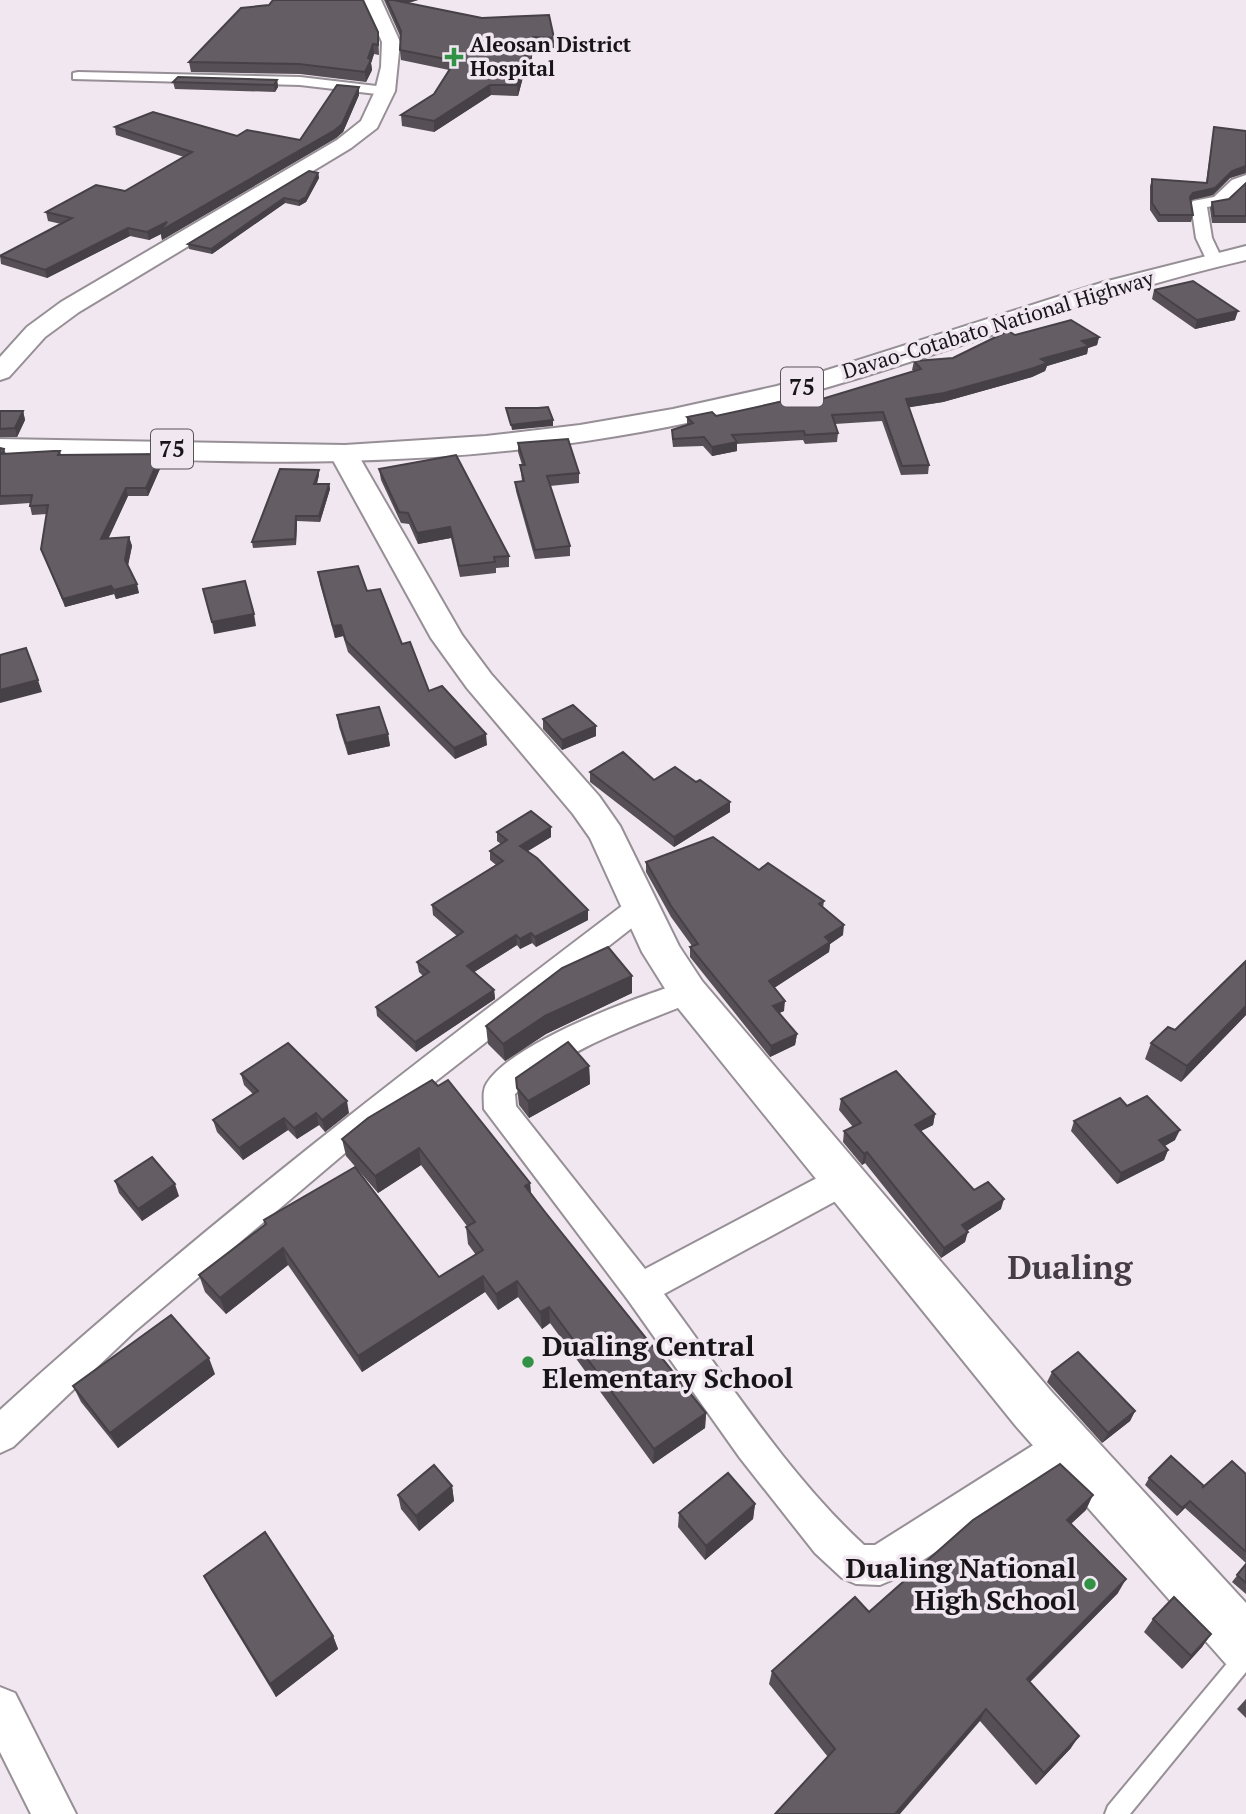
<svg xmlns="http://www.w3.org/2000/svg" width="1246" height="1814" font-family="'PT Serif',serif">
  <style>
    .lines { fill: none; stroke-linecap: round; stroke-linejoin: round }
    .lane-casing { stroke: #978f96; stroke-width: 4 }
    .street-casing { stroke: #978f96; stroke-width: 4 }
    .secondary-casing { stroke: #978f96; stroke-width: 4 }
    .highway-casing { stroke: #978f96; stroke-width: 4 }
    .lane { fill: #fff; fill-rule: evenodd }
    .street { fill: #fff; fill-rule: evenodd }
    .secondary { fill: #fff; fill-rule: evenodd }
    .highway { fill: #fff; fill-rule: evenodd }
    .wall { fill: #565056 }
    .shaded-wall { fill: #464146 }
    .building { fill: #645d64; stroke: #464146; stroke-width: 2 }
    .poi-dot { fill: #319245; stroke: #f0e7f0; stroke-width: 2.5 }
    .labels { text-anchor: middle; stroke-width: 7; stroke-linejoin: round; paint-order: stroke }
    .far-poi-label { font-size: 21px; font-weight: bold; fill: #181518; stroke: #f0e7f0; text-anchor: start }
    .far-street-label { font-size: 21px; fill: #181518; stroke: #f0e7f0 }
    .shield { fill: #f0e7f0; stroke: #595459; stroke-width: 2 }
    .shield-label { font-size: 23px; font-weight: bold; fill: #181518 }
    .near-poi-label { font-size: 28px; font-weight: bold; fill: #181518; stroke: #f0e7f0; text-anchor: start }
    .near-quarter-label { font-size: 33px; font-weight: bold; fill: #443d44; stroke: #f0e7f0 }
  </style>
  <rect width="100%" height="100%" fill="#f0e7f0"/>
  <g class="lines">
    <g class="lane-casing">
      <polygon id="lane" points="1246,1646 1246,1672 1130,1814 1105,1814 1108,1806 1239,1649"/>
    </g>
    <g class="street-casing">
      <g id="street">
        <polygon points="78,72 300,77 385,87 392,91 385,95 300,85 73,79 73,73"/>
        <polygon points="1246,175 1246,185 1225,204 1207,207 1212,238 1222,259 1220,263 1208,263 1196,238 1191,204 1193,201 1214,197 1232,180"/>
        <path d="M641 896 651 899 655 906 651 913 358 1142 134 1332 13 1447 0 1453V1410C200 1227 415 1063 631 899Z"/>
        <path d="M688 981 698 984 703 992 698 1000C634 1026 568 1047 515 1094L516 1106 645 1269 832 1170 844 1166 856 1170 860 1180 856 1190 664 1294C726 1377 787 1474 864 1545H875L1054 1432 1067 1427 1080 1432 1086 1445 1080 1458 894 1579 880 1585 856 1584 842 1578 815 1553 740 1458 628 1300 484 1109C484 1100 482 1090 487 1083 514 1041 640 996 688 981Z"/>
        <polygon points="0,1687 15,1693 76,1814 31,1814 0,1752"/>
      </g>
    </g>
    <g class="secondary-casing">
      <g id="secondary">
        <polygon points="363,0 381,0 400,42 395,91 377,128 351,148 79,312 45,337 9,377 0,380 0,357 27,327 61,302 337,140 361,121 375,91 381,67 382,42"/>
        <polygon points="343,445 353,447 357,453 462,635 491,674 599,796 620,826 679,946 702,981 1051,1391 1246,1603 1246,1672 1226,1664 1015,1425 674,1003 642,952 590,838 573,814 467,688 431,638 329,453 333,447"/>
      </g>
    </g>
    <g class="highway-casing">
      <path id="highway" d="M1246 246V260C1067 301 898 375 719 416 597 444 471 458 345 461 230 464 115 457 0 455V439L345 445 486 436 580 425 673 409 777 386 1104 282Z"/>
    </g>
    <use href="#lane" class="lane"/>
    <use href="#street" class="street"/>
    <use href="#secondary" class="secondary"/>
    <use href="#highway" class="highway"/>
  </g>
  <g class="wall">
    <polygon points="384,0 418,0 408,3 554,38 554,48 533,47 531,66 526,66 518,96 491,95 434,132 402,126 401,115 434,94 449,70 401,60 400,50 401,38"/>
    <polygon points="269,5 378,32 379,55 374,54 371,63 372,70 366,82 300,74 191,72 189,62"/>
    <polygon points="277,80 278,87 275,92 175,89 173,82"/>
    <polygon points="359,87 359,95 343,132 336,138 162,240 161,234 149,240 130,236 47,278 1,264 0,255 61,224 48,221 46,212 125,191 184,157 116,135 115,127 300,140"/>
    <polygon points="1214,127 1246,131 1246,173 1230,178 1213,195 1191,200 1193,215 1191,222 1158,222 1150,210 1150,186 1152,179 1206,183"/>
    <polygon points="318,173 319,178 306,202 299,206 285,203 212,254 189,249 188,244"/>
    <polygon points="1246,183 1246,223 1212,223 1210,209 1212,202 1229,199"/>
    <polygon points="1154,290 1235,320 1195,329 1152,299"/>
    <polygon points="1015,335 1099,337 1097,345 1088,348 1087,354 1047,366 1045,371 1032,377 943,402 909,407 929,465 928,474 901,475 882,421 835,424 838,433 837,442 805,444 803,440 737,444 737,451 712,456 703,446 673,447 672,439 672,430 687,425 687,417 716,416 822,399 914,371 912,370 914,361 953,358"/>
    <polygon points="0,411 23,411 25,420 17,437 0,437"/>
    <polygon points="518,443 579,473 579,483 550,486 570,546 570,556 535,559 516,491 515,482 522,481 520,465 522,465 518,452"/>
    <polygon points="0,448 4,449 6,454 60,451 61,455 163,462 148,496 128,496 108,539 129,537 132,546 128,566 139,593 116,599 114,594 65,607 41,549 47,514 32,515 30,506 30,503 0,505"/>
    <polygon points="379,469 509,556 509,567 496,568 496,573 460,577 451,538 418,544 409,524 401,523 381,480"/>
    <polygon points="319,475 317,484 329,484 330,489 320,522 297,521 296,545 253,548 252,542"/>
    <polygon points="318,572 367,591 402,644 429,691 487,745 455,759 348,652 343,636 335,638 320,584"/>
    <polygon points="337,715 388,734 390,746 348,755 339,727"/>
    <polygon points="543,719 596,726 596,736 562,750 543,729"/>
    <polygon points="590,772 654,780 696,782 730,812 674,847 590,782"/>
    <polygon points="551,827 551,837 528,851 588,920 536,947 532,943 520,949 517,945 474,972 494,990 495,999 416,1052 377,1016 376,1007 423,976 419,972 417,962 457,936 433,915 432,905 496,865 490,860 490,851 501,844 497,841 497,832"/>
    <polygon points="646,862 759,870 824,901 823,908 843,935 830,944 829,952 774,988 784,1011 779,1013 797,1034 795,1045 770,1057 690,957 690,947 692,946 671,917 646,872"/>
    <polygon points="632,976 632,993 546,1034 505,1061 488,1044 486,1026"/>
    <polygon points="1246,1015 1181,1082 1145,1059 1151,1043 1175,1030"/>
    <polygon points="589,1066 590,1084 529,1118 519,1105 516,1078"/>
    <polygon points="241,1074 349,1113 325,1132 319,1125 297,1139 288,1130 243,1160 217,1132 213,1120 253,1094 244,1085"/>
    <polygon points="841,1099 935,1114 933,1125 921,1131 974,1190 1001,1209 967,1231 965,1242 941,1258 865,1163 862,1165 843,1142 844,1131 853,1127 839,1110"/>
    <polygon points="1127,1106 1175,1140 1165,1146 1168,1150 1164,1160 1117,1184 1071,1131 1074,1121"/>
    <polygon points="368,1118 530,1183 531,1193 545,1212 706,1413 705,1428 653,1464 550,1323 542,1329 518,1297 498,1310 485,1292 362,1372 288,1265 226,1314 205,1292 199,1275 265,1225 264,1220 439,1277 476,1255 468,1244 466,1227 467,1226 421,1165 378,1193 346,1156 342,1139"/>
    <polygon points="115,1181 179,1196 142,1221 119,1193"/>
    <polygon points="1052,1372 1135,1411 1130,1421 1102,1443 1047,1382"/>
    <polygon points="215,1374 118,1448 81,1402 73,1386"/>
    <polygon points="1246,1474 1246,1563 1185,1508 1177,1516 1145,1485 1149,1478 1204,1487"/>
    <polygon points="452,1486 454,1501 419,1531 401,1509 398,1495"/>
    <polygon points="755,1504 753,1519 705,1560 678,1527 679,1513"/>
    <polygon points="1086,1510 1071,1524 1118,1593 1030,1682 1071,1748 1036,1785 980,1721 828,1757 769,1684 772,1671 869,1612"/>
    <polygon points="1246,1564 1246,1594 1232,1582"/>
    <polygon points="204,1576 333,1636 338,1649 276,1697 211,1590"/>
    <polygon points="1153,1619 1211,1634 1202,1647 1182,1669 1144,1632"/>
    <polygon points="1246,1699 1246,1718 1237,1709"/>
  </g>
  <g class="shaded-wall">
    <polygon points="388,0 418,0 391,8"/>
    <polygon points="533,37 533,47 531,66 531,55"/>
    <polygon points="373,44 374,54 371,63 372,70 366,82 365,72"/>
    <polygon points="525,55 526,66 518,96 517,85"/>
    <polygon points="277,80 278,87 275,92 274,85"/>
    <polygon points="490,85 491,95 434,132 434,121"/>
    <polygon points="359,87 359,95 343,132 336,138 162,240 161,234 149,240 147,232 335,130"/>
    <polygon points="1246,166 1245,173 1230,178 1213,195 1191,200 1190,197 1193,193 1232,171"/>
    <polygon points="318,173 319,178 306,202 299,206 299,201"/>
    <polygon points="284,198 285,203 212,254 211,249"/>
    <polygon points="128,228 130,236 47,278 45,270"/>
    <polygon points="1238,311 1235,320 1195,329 1197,320"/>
    <polygon points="1099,337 1097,345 1088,348 1087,354 1047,366 1045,371 1032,377 943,402 905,408 906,399 1041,359 1082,341"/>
    <polygon points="23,411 25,420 17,437 15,428"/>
    <polygon points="553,420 553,426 512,430 511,425"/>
    <polygon points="737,442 737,451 712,456 712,447"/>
    <polygon points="161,454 163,462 148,496 146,488"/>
    <polygon points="319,470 319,475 315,489 314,484"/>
    <polygon points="329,484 330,489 320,522 319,516"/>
    <polygon points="126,488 128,496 104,548 101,539"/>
    <polygon points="296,516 297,521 296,545 295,539"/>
    <polygon points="450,527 451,538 418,544 417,533"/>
    <polygon points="129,537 132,546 127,569 125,560"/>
    <polygon points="137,584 139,593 116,599 114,590"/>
    <polygon points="111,586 114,594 65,607 63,599"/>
    <polygon points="254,614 256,626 214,634 212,622"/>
    <polygon points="341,625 343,636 335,638 333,626"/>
    <polygon points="38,680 42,692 0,703 0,690"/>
    <polygon points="596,726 596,736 562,750 562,740"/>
    <polygon points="388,734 390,746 348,755 346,743"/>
    <polygon points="486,734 487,745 455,759 454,748"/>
    <polygon points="730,802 730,812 674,847 674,837"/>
    <polygon points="551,827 551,837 521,855 520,846"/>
    <polygon points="588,910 588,920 536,947 535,937"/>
    <polygon points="844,925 843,935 830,944 829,952 768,992 769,981 825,937"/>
    <polygon points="531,933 532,943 520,949 520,939"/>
    <polygon points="516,935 517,945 468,976 467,966"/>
    <polygon points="632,976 632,993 546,1034 505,1061 503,1044 545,1016"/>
    <polygon points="494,990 495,999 416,1052 415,1042"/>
    <polygon points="785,1001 784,1011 772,1016 773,1006"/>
    <polygon points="1246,1006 1246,1015 1181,1082 1187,1066"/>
    <polygon points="797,1034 795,1045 770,1057 771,1046"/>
    <polygon points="589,1066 590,1084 529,1118 528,1101"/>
    <polygon points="347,1101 349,1113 325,1132 322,1120"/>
    <polygon points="316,1113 319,1125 297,1139 294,1128"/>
    <polygon points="935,1114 933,1125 913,1135 915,1125"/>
    <polygon points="284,1118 288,1130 243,1160 239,1148"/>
    <polygon points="1180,1130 1175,1140 1155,1151 1159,1140"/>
    <polygon points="419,1148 421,1165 378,1193 375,1176"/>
    <polygon points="1168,1150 1164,1160 1117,1184 1121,1173"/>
    <polygon points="867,1152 865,1163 862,1165 864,1154"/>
    <polygon points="530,1183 531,1200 525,1186"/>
    <polygon points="175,1184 179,1196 142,1221 138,1209"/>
    <polygon points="1004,1199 1001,1209 959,1236 962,1225"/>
    <polygon points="968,1232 965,1242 941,1258 944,1248"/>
    <polygon points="283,1248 288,1265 226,1314 220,1298"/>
    <polygon points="483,1276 485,1292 362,1372 358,1356"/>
    <polygon points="517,1281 518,1297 498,1310 496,1294"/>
    <polygon points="549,1307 550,1323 542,1329 540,1312"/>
    <polygon points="209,1358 215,1374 118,1448 110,1433"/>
    <polygon points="1135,1411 1130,1421 1102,1443 1108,1433"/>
    <polygon points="706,1413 705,1428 653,1464 654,1449"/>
    <polygon points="452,1486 454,1501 419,1531 416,1516"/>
    <polygon points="1093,1495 1086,1510 1059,1534 1067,1520"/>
    <polygon points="1190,1501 1185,1508 1177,1516 1182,1508"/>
    <polygon points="755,1504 753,1519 705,1560 706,1546"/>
    <polygon points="1126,1579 1118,1593 1020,1692 1027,1679"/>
    <polygon points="1211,1634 1202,1647 1182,1669 1191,1656"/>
    <polygon points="333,1636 338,1649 276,1697 270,1684"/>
    <polygon points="986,1709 980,1721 900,1814 895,1814"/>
    <polygon points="1079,1736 1071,1748 1036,1785 1044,1773"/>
  </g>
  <g class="building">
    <polygon points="273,0 363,0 378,32 378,45 373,44 368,58 371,60 365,72 299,64 189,62 241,8 269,5"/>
    <polygon points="387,0 393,0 482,18 549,15 554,38 533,37 531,55 525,55 517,85 490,85 434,121 401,115 434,94 455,61 400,50 401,31"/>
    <polygon points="178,77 277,80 274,85 173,82"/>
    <polygon points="337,85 359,87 342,124 335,130 160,231 167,222 147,232 128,228 45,270 0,256 72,218 46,212 96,185 125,191 192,152 115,127 153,112 237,136 247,130 300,140"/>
    <polygon points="1214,127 1246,131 1246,166 1232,171 1215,188 1193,193 1190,197 1193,215 1160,215 1152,203 1152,179 1207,183"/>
    <polygon points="309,171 318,173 306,197 299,201 284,198 211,249 188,244"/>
    <polygon points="1246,183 1246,216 1214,216 1212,202 1229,199"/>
    <polygon points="1193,281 1238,311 1197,320 1154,290"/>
    <polygon points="1071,320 1099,337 1082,341 1089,346 1041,359 1047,363 1034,368 944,393 906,399 929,465 902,466 883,412 832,415 838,433 805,435 804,431 732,435 737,442 712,447 704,437 673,439 672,430 693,423 687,417 712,412 716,416 793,399 822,399 921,369 914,361 953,358 1008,331 1015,335"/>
    <polygon points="548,407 553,420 511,425 506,408 538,408"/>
    <polygon points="0,411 23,411 15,428 0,429"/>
    <polygon points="568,439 579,473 547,476 570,546 535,550 515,482 524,481 520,465 525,465 518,443"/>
    <polygon points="0,448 4,449 2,454 54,451 60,451 58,455 161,454 146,488 126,488 101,539 129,537 125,560 137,584 114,590 111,586 63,599 41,549 48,505 30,506 32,495 0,496"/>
    <polygon points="456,455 509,556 494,557 495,562 459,566 450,527 417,533 408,513 399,512 379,469"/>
    <polygon points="280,469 319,470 314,484 329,484 319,516 296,516 295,539 252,542"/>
    <polygon points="358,566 367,591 380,589 402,644 410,642 429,691 442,686 486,734 454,748 346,641 341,625 333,626 318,572"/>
    <polygon points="245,581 254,614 212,622 203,589"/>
    <polygon points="26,648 38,680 0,690 0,655"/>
    <polygon points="573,705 596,726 562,740 543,719"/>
    <polygon points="379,707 388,734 346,743 337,715"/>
    <polygon points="623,752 654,780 675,767 696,782 700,780 730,802 674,837 590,772"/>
    <polygon points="531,811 551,827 520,846 537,858 588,910 535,937 531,933 520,939 516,935 467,966 494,990 415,1042 376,1007 429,972 417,962 463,932 432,905 503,861 490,851 507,840 497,832"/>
    <polygon points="713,837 759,870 768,863 824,901 819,904 844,925 825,937 830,942 769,981 785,1001 773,1006 797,1034 771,1046 690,947 698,944 671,906 646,862"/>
    <polygon points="608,947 632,976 545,1016 503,1044 486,1026 562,968"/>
    <polygon points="1246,961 1246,1006 1187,1066 1151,1043 1168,1027 1175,1030"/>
    <polygon points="568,1042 589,1066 528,1101 517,1088 516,1078"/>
    <polygon points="288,1043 347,1101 322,1120 316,1113 294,1128 284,1118 239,1148 213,1120 258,1091 241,1074"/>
    <polygon points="896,1071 935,1114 915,1125 974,1190 988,1182 1004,1199 962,1225 968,1232 944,1248 867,1152 864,1154 844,1131 861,1123 841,1099"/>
    <polygon points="432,1080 438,1086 448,1080 530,1183 525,1186 545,1212 706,1413 654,1449 549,1307 540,1312 517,1281 496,1294 483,1276 358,1356 283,1248 220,1298 199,1275 266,1224 264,1220 355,1167 439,1277 483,1250 466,1227 475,1222 419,1148 375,1176 342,1139 368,1118"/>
    <polygon points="1147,1096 1180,1130 1159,1140 1168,1150 1121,1173 1074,1121 1120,1098 1127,1106"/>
    <polygon points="152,1157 175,1184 138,1209 115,1181"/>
    <polygon points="171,1315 209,1358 110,1433 73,1386"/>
    <polygon points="1078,1352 1135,1411 1108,1433 1052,1372"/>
    <polygon points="1171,1456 1204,1486 1202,1488 1232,1461 1246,1474 1246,1552 1190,1501 1182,1508 1149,1478"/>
    <polygon points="1060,1464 1093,1495 1067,1520 1126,1579 1027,1679 1079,1736 1044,1773 986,1709 895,1814 775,1814 835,1749 772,1671 855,1597 869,1612 973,1520"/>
    <polygon points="434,1465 452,1486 416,1516 398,1495"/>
    <polygon points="728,1473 755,1504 706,1546 679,1513"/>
    <polygon points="265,1532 333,1636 270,1684 204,1576"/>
    <polygon points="1246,1564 1246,1583 1237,1575"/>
    <polygon points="1174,1597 1211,1634 1191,1656 1153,1619"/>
  </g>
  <g class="poi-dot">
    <path d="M450.5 46.5h7v7h7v7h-7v7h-7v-7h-7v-7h7z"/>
    <circle cx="528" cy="1362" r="7"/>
    <circle cx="1090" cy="1584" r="7"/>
  </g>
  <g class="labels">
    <g class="far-poi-label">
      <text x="470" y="52">Aleosan District<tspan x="470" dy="24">Hospital</tspan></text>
    </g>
    <g class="far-street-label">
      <text transform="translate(998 325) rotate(-17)" y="7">Davao-Cotabato National Highway</text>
    </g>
    <g class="shield">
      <rect x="781" y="367.5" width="42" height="39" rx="5"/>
      <rect x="151" y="429.5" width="42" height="39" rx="5"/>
    </g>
    <g class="shield-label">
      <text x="802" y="395">75</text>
      <text x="172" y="457">75</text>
    </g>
    <g class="near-poi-label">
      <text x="542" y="1356">Dualing Central<tspan x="542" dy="32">Elementary School</tspan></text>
      <text x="1076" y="1578" text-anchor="end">Dualing National<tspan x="1076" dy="32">High School</tspan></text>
    </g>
    <g class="near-quarter-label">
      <text x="1070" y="1279">Dualing</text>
    </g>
  </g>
</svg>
